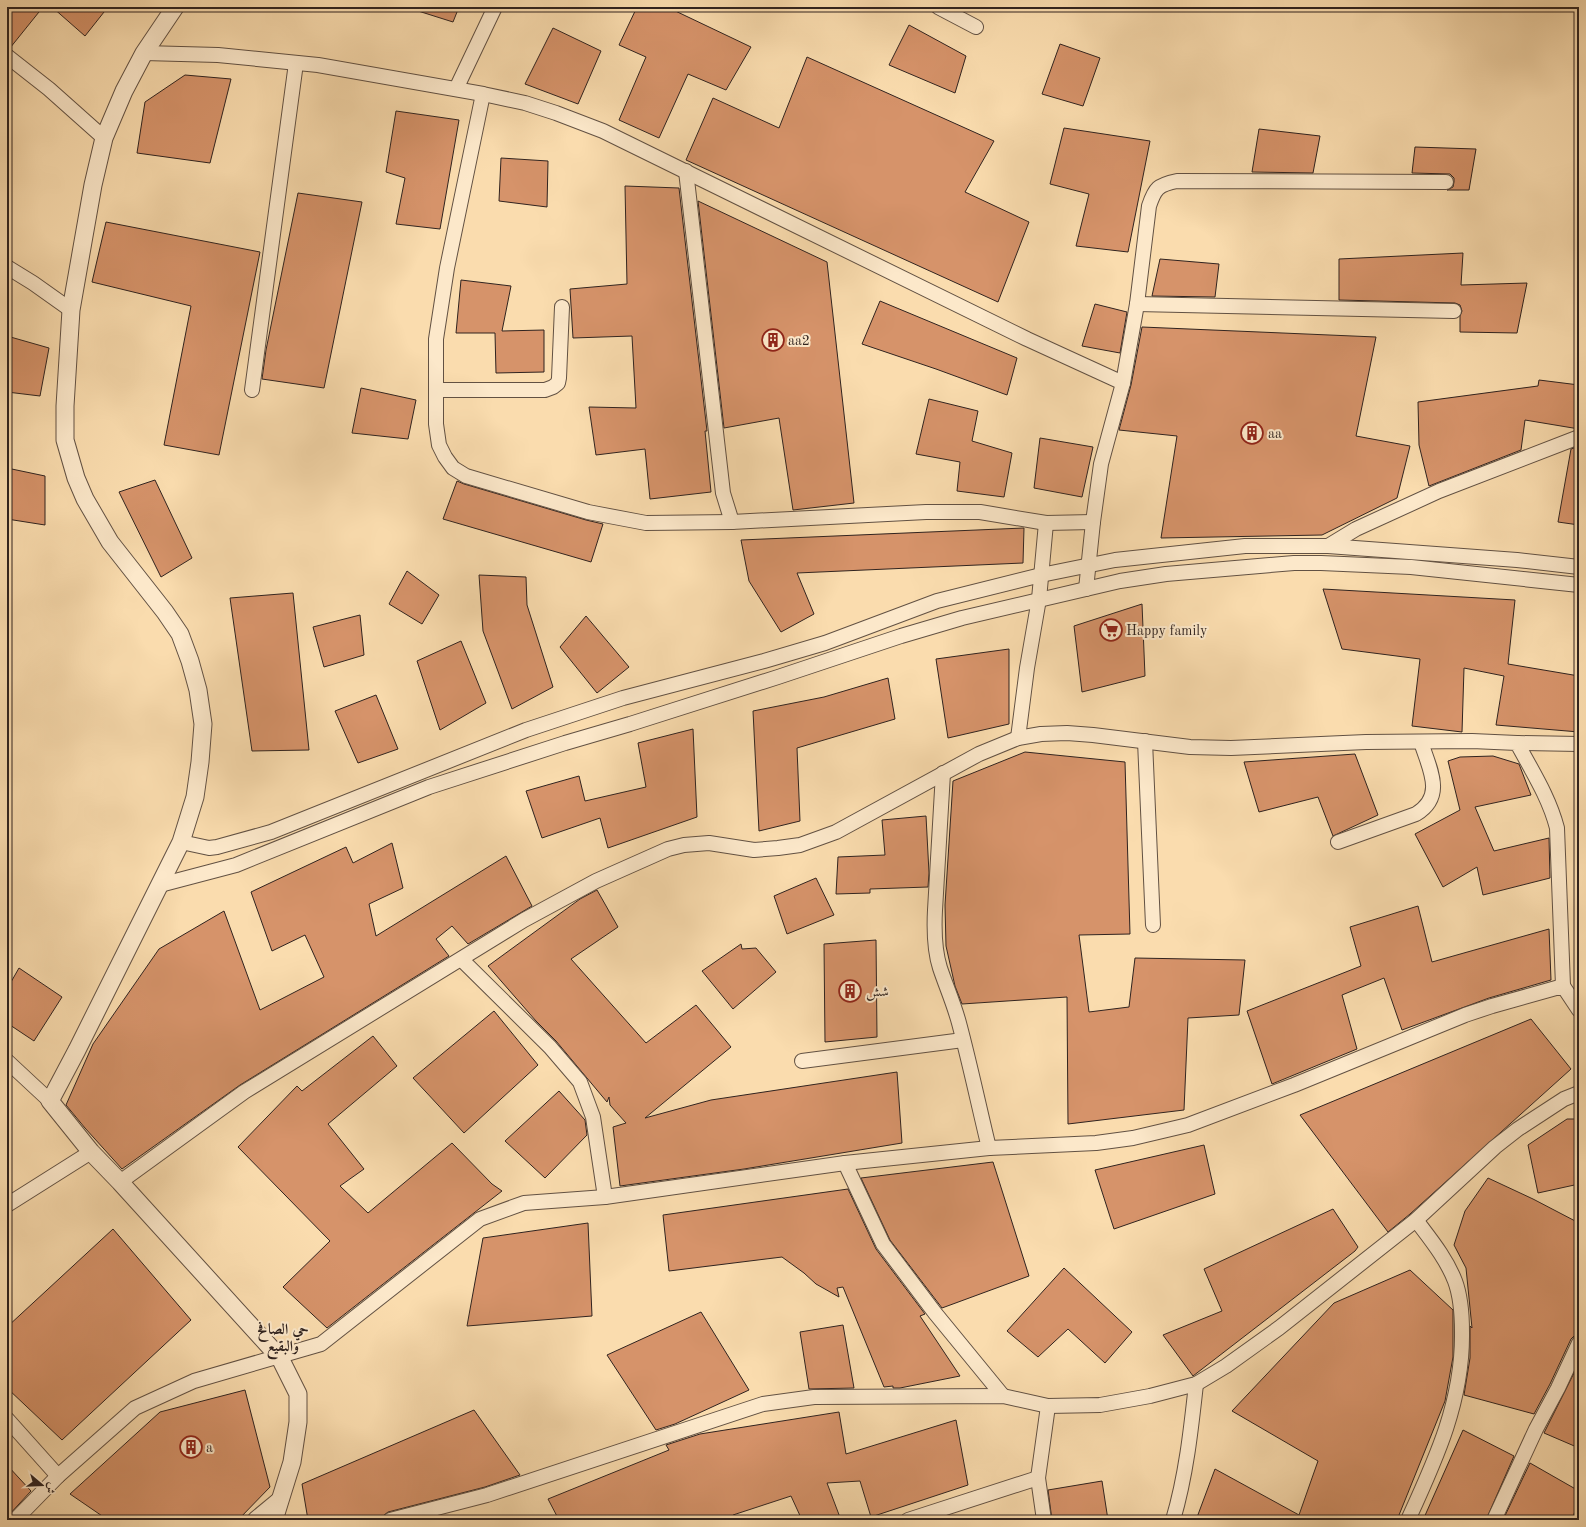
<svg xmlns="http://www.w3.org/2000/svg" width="1586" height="1527" font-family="'Old Standard TT',Amiri,serif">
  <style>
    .building { fill: #d6936a; stroke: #30231f }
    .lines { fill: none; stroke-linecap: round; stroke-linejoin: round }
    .minor-casing { stroke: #625143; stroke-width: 16 }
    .tertiary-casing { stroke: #625143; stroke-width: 19 }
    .minor { stroke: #fce8ca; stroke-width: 14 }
    .tertiary { stroke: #fce8ca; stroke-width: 17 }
    .labels { text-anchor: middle; stroke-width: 4; stroke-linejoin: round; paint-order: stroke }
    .poi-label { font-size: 14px; fill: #30231f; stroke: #fce8ca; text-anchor: start }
    .neighbourhood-label { font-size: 15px; font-weight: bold; fill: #30231f; stroke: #fce8ca }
  </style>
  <rect width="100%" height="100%" fill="#fadcae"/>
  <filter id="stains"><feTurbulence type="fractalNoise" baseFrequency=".005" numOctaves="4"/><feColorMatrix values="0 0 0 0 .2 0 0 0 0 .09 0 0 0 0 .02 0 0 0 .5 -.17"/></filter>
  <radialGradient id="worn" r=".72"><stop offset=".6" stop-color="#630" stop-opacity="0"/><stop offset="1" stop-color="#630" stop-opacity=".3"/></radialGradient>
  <g class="building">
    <polygon points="7,7 43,7 10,48 7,48"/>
    <polygon points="52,7 108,7 85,36"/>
    <polygon points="416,7 459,7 453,22 415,10"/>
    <polygon points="637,7 667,7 751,47 726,90 688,74 659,138 619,120 646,57 619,45"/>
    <polygon points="909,25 966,56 955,93 889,65"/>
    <polygon points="553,28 601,51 578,104 525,84"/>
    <polygon points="1060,44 1100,58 1083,106 1042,94"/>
    <polygon points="807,57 994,141 965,192 1029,222 998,302 686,160 713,98 779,128"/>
    <polygon points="185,75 231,79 210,163 137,153 145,102"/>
    <polygon points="396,111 459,120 440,229 396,224 405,178 386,172"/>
    <polygon points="1064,128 1150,141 1128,252 1076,246 1089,194 1050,184"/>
    <polygon points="1259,129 1320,136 1313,173 1252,172"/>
    <polygon points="1415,147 1476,149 1469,190 1447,190 1453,187 1454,182 1454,178 1450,174 1412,173"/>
    <polygon points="501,158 548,161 547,207 499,201"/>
    <polygon points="625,186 679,188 707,431 705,431 711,492 650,499 645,449 596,455 589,407 636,408 632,336 573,338 570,289 627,284"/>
    <polygon points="298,193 362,202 324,388 262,379 266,350"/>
    <polygon points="698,201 827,262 854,503 793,510 779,418 724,428"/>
    <polygon points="106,222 260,252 219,455 164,445 191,306 92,282"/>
    <polygon points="1463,253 1461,285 1527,283 1517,333 1460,332 1460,316 1462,311 1460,305 1455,303 1339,300 1339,259"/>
    <polygon points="1160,259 1219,264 1215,297 1152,296"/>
    <polygon points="461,280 511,286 502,331 544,330 544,372 496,373 495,333 456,333"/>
    <polygon points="880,301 1017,358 1007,395 936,369 862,344"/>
    <polygon points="1095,304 1127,312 1120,353 1082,346"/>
    <polygon points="1142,327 1376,337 1356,436 1410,446 1397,498 1322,535 1161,538 1177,436 1119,430 1131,385"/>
    <polygon points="7,336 49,348 40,396 7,392"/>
    <polygon points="1539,380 1579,385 1579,429 1525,420 1521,450 1429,486 1419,445 1418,402 1538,386"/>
    <polygon points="361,388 416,400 408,439 352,433"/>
    <polygon points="929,399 978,411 972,441 1012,453 1004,497 957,491 960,462 916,454"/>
    <polygon points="1040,438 1093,447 1082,497 1034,488"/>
    <polygon points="1579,446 1579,525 1558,522 1571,449"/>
    <polygon points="7,468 45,476 45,525 7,519"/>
    <polygon points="155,480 192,558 161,577 119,492"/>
    <polygon points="457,481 464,484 586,520 603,524 591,562 443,519"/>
    <polygon points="1024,528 1023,563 797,573 814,614 781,632 749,581 741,540"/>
    <polygon points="407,571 439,595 422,624 389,604"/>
    <polygon points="479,575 526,577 527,605 553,687 512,709 483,631"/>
    <polygon points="1323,589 1515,600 1508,664 1579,676 1579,732 1496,725 1504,676 1464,668 1462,732 1412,726 1420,659 1342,649"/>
    <polygon points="293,593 309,750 252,751 230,598"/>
    <polygon points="1142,604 1145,676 1082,692 1074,626"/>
    <polygon points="360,615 364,655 324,667 313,627"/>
    <polygon points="586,616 629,667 597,693 560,647"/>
    <polygon points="461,641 486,703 440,730 417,661"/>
    <polygon points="1009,649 1009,724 948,738 936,659"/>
    <polygon points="888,678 895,719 797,748 800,821 759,831 753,711 824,697"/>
    <polygon points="376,695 398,749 358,763 335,711"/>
    <polygon points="693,729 697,817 608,848 600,818 542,838 526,791 579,776 585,801 646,787 638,743"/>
    <polygon points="1025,752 1125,762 1130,934 1079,935 1089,1012 1129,1007 1135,958 1245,960 1239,1015 1188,1018 1184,1110 1068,1124 1067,997 962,1004 955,986 946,946 945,905 953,781"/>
    <polygon points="1355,754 1378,815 1333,836 1318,797 1259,812 1244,762"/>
    <polygon points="1493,756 1519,764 1531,795 1475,807 1494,851 1549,838 1550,878 1483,895 1477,867 1443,887 1415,834 1460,810 1448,761 1460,757"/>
    <polygon points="926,816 929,873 928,887 870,889 870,893 836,894 838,857 885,855 882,820"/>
    <polygon points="392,843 403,888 369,904 376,936 506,856 532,906 468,944 452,926 436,939 449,956 240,1085 122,1169 85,1128 66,1105 93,1044 159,949 224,911 260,1010 324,977 305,935 272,951 251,892 346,847 353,863"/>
    <polygon points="816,878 834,915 787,934 774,896"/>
    <polygon points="597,890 618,927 571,959 646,1043 696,1005 731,1047 645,1118 711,1100 897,1072 902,1143 744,1169 620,1186 613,1127 626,1123 610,1105 609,1097 607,1102 556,1041 536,1021 488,966 580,899"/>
    <polygon points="1418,906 1432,962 1549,929 1551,980 1489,998 1402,1030 1384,978 1342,995 1357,1049 1272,1084 1247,1011 1361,966 1350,927"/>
    <polygon points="876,940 877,1037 825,1042 824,944"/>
    <polygon points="741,944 742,949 756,948 776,972 733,1009 702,971"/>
    <polygon points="19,968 62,997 34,1041 7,1023 7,989"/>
    <polygon points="494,1011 538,1065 464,1133 413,1078"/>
    <polygon points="1531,1019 1571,1069 1410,1214 1388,1232 1300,1115"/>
    <polygon points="373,1036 397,1066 328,1124 364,1169 340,1186 368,1213 452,1143 492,1184 502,1191 327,1328 283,1287 330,1241 238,1147 297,1086 302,1091"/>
    <polygon points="559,1091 585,1120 587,1135 545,1178 505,1141"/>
    <polygon points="1567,1119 1579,1119 1579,1184 1538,1193 1528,1145"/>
    <polygon points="1204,1145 1215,1194 1114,1229 1095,1170"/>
    <polygon points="993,1162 1029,1276 942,1308 890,1240 861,1178"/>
    <polygon points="1488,1178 1533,1199 1579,1223 1579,1335 1574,1336 1571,1339 1550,1384 1534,1414 1464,1395 1470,1358 1470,1326 1472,1328 1466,1268 1454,1245 1465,1211"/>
    <polygon points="848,1189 876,1249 925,1314 920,1316 960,1376 900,1388 893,1388 893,1386 884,1387 843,1287 837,1288 839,1297 816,1284 804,1273 782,1257 669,1271 663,1215"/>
    <polygon points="1333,1209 1358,1247 1355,1251 1193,1376 1163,1335 1222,1311 1204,1269"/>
    <polygon points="588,1223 592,1316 467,1326 483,1238"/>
    <polygon points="113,1229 191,1320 62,1440 7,1388 7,1327"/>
    <polygon points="1064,1268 1132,1332 1105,1363 1068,1329 1038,1357 1007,1331"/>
    <polygon points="1410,1270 1453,1310 1453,1357 1445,1401 1397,1520 1196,1520 1215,1469 1299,1515 1318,1461 1232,1411 1334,1303"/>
    <polygon points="701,1312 749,1390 675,1424 656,1430 607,1355"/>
    <polygon points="843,1325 854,1388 809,1389 800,1332"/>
    <polygon points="1579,1363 1579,1448 1544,1433"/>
    <polygon points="245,1390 270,1487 238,1520 108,1520 70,1494 160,1412"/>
    <polygon points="474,1410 520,1475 485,1487 388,1512 383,1516 368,1520 308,1520 302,1484"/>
    <polygon points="839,1412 846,1454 956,1420 968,1485 871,1517 860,1481 827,1483 841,1520 802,1520 791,1496 733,1515 735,1520 559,1520 548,1499 669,1450 666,1445 700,1434"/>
    <polygon points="1463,1430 1514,1456 1486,1520 1423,1520"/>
    <polygon points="1530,1463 1579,1491 1579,1499 1572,1520 1503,1520"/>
    <polygon points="7,1465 31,1491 7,1517"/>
    <polygon points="1102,1481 1108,1520 1052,1520 1048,1490"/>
  </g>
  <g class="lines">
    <g class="minor-casing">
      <g id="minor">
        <polyline points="938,7 976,27"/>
        <polyline points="144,53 218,55 318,65 483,94 525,103 556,113 603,131 1027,339 1123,383"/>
        <polyline points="7,56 49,89 104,138"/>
        <polyline points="456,89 495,7"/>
        <polyline points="483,94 447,268 436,339 436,424 439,445 445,457 453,468 466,476 588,512 646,523 732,522"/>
        <polyline points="686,171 723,493 732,522 926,512 980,512 1046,523 1093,522"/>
        <polyline points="7,267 33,283 71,310"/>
        <polyline points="1137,304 1454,311"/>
        <polyline points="252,390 296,63"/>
        <polyline points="436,390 545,390 553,387 558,383 559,378 562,307"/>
        <polyline points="1328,546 1356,529 1439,491 1579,437"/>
        <path d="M1086 589 1093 522 1101 464 1123 383 1137 304 1149 206C1155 188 1158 185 1177 181L1446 182"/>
        <polyline points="1018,738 1027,668 1039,599 1046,523"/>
        <polyline points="1145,741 1153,925"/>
        <polyline points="1517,743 1579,744"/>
        <path d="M943 773 935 910C934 929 934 949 940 968 946 986 954 1004 959 1023 970 1064 979 1107 989 1148"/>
        <polyline points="181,842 209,848 217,847 271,832 526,730 623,698 764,661 825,643 937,601 1041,575 1115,560 1245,546 1328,546 1517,560 1579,567"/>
        <path d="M1338 842 1416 814C1446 796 1429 768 1421 742"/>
        <polyline points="160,885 236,865 429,787 565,743 630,724 778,677 901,636 962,618 1120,581 1166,574 1294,563 1321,563 1411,567 1579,585"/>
        <polyline points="462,960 550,1047 580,1082 593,1117 605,1197"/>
        <polyline points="7,1061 50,1101"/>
        <polyline points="802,1061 963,1040"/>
        <polyline points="845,1163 883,1244 935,1313 1003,1396"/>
        <path d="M120 1182 244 1092 524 920 596 881 668 849 684 845 709 843 754 850 778 848 800 845 836 832 979 754 1018 738 1041 734 1067 733 1093 735 1190 747 1231 748 1366 742 1472 741 1517 743C1532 771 1549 797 1557 828L1563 986"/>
        <polyline points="7,1205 91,1152"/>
        <polyline points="7,1419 58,1476"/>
        <polyline points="15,1520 58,1476 135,1408 194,1381 321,1344 480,1219 524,1203 605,1197 845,1163 989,1148 1096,1143 1133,1138 1188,1125 1294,1085 1465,1015 1492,1006 1563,986 1579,1010"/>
        <polyline points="390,1520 487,1495 763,1404 814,1397 1003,1396 1048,1406 1100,1405 1150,1396 1196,1384 1226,1366 1279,1328 1416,1220 1495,1147 1518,1129 1564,1099 1579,1093"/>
        <polyline points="908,1520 1038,1478"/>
        <polyline points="1044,1520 1038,1478 1048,1406"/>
        <path d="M1173 1520C1186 1476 1191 1430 1196 1384"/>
        <path d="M1408 1520C1436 1459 1463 1401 1462 1332 1462 1316 1461 1297 1455 1281 1446 1258 1431 1240 1416 1220"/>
        <polyline points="1494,1520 1536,1429 1558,1388 1579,1343"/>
      </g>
    </g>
    <g class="tertiary-casing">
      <g id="tertiary">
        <polyline points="175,7 144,53 124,91 104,138 93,185 71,310 65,406 65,440 76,478 85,499 110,542 165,612 180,634 190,661 198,690 203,724 200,762 195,797 181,842 77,1050 50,1101 91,1152 120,1182 280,1358 298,1394 298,1422 292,1462 274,1520"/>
        <polyline points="256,1520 279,1501"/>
      </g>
    </g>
    <use href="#minor" class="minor"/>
    <use href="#tertiary" class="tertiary"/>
  </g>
  <defs>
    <g id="building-ring" transform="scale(1.15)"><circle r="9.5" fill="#fce8ca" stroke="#8f2418" stroke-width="1.5"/><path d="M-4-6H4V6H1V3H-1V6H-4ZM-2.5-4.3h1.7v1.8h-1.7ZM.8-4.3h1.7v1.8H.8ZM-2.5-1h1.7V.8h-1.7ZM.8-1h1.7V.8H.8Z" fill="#8f2418"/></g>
    <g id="supermarket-ring" transform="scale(1.15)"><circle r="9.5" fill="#fce8ca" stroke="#8f2418" stroke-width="1.5"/><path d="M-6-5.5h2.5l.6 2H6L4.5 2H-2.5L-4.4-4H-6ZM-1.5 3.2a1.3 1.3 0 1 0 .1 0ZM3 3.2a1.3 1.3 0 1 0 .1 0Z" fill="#8f2418"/></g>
  </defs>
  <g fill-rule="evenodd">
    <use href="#building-ring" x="773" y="340"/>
    <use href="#building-ring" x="1252" y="433"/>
    <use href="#supermarket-ring" x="1111" y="630"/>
    <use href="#building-ring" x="850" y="991"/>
    <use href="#building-ring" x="191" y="1447"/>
  </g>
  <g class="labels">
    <g class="poi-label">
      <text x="788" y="345">aa2</text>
      <text x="1268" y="438">aa</text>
      <text x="1126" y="635">Happy family</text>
      <text x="866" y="996">شش</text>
      <text x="206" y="1452">a</text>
    </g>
    <g class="neighbourhood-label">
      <text x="283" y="1334">حي الصافح<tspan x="283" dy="17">والبقيع</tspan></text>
    </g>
  </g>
  <rect width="1586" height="1527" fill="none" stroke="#fadcae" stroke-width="24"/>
  <rect x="8" y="8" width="1570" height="1511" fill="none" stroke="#30231f" stroke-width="2"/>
  <rect x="12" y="12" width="1562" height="1503" fill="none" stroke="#30231f"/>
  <g transform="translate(42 1485) rotate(109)" stroke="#fce8ca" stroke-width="3" paint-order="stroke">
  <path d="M0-3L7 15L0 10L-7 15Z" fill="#30231f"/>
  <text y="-6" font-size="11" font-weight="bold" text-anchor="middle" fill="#30231f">ش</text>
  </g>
  <rect width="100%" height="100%" filter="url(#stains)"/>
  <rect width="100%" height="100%" fill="url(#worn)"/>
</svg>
